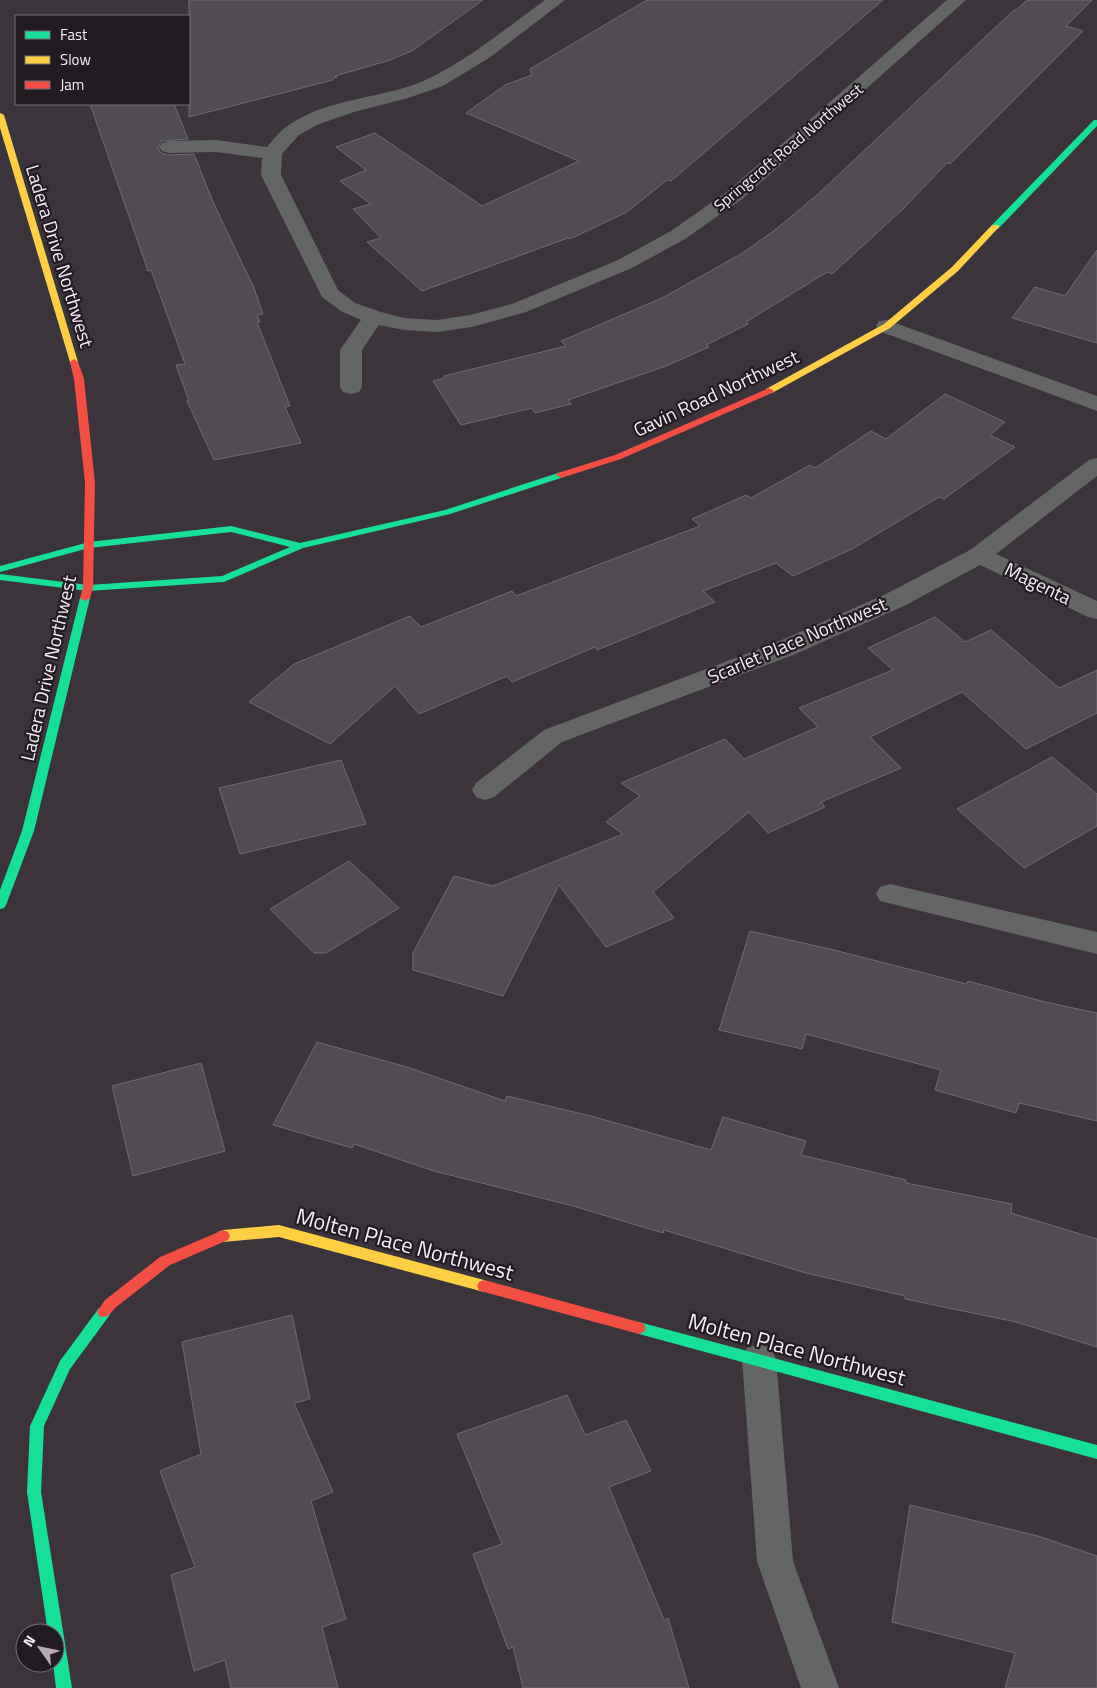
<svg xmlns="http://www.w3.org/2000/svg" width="1097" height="1688" font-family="'Titillium Web',sans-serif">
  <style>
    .building { fill: #514c54; stroke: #6f6a72 }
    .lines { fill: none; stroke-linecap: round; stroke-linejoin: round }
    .street { fill: #646666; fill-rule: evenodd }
    .fast { fill: #16e098; fill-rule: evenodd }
    .slow { fill: #ffcf43; fill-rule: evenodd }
    .jam { fill: #f24e42; fill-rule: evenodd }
    .labels { text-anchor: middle; stroke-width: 4.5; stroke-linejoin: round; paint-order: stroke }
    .far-street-label { font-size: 16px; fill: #f7edf6; stroke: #221b21 }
    .street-label { font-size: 19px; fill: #f7edf6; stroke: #221b21 }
    .near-street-label { font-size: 22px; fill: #f7edf6; stroke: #221b21 }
  </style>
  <rect width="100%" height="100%" fill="#3c343b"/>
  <g class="building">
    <polygon points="189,0 483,0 412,51 387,61 335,76 337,77 332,79 333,80 189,117"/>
    <polygon points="647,0 883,0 671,181 667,180 627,212 570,239 568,238 422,291 367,242 381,238 353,209 371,204 340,181 366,170 336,147 375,133 482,206 579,161 466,113 505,85 532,75 530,69"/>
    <polygon points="1027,0 1092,0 1066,26 1083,31 950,164 947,163 902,210 832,274 827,272 746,322 748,324 706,345 709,347 666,366 568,400 571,404 535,413 532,408 461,425 433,381 445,378 444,376 566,346 561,341 662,298 741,254 775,230 817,195 1014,10 1016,10"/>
    <polygon points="90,104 174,104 188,139 161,141 158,148 161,153 168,155 194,154 213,202 254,288 263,314 257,315 260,322 257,322 290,406 285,407 301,443 214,460 187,401 189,401 176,365 185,364 151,270 148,271"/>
    <polygon points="1097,250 1097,343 1012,318 1035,287 1065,296"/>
    <polygon points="945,394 1005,422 990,435 1015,447 944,499 939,497 852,549 793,576 776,563 703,591 715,602 597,650 595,647 512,682 507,676 419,714 395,686 330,744 249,702 294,664 410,616 421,627 512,591 516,596 700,526 692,519 746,495 751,498 810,465 815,468 871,431 886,439"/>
    <polygon points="935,617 965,642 991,630 1059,688 1097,670 1097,713 1026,749 962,692 870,737 901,768 821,802 825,807 768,833 749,812 653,892 674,918 606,947 559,885 503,996 413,970 413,953 454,876 493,886 623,834 606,822 640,796 621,783 725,739 744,759 818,727 799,708 893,670 868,648"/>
    <polygon points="1052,757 1097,794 1097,826 1024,868 957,809"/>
    <polygon points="341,760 366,824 240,854 219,788"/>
    <polygon points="349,861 399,908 326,953 314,953 270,909"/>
    <polygon points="750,931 834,950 967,984 968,981 1045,1002 1097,1013 1097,1121 1019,1103 1016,1113 935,1090 941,1070 806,1034 802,1049 719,1030"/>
    <polygon points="317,1042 407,1067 505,1101 507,1096 591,1116 711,1150 723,1117 806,1141 801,1155 906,1180 906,1183 1012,1204 1011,1213 1097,1239 1097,1347 1016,1322 905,1299 905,1296 806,1273 664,1230 663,1233 573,1206 434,1171 354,1144 352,1148 273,1125"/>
    <polygon points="201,1063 225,1151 133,1176 112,1086"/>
    <polygon points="292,1315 310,1399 294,1403 333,1492 311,1501 346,1619 322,1627 338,1688 231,1688 225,1660 194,1671 171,1575 195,1567 160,1471 201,1454 182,1342"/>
    <polygon points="567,1395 585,1435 626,1420 651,1471 609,1487 664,1620 668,1618 689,1688 523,1688 513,1647 508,1649 473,1554 502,1544 457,1434"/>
    <polygon points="910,1505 1038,1536 1097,1556 1097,1688 1005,1688 1015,1653 892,1622"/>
  </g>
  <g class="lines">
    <g class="street">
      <path d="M545 0H565L489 58 443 86 408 98 354 112 319 124 299 135 282 154 281 175 338 290 355 303 381 312 404 318 437 320 470 315 512 304 618 260 671 231 728 191 947 0H966L742 199 685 239 632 268 526 312 472 327 437 332 404 330 379 325 362 350V387L359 392 351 394 343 392 340 387V350L361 320 341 311 322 297 261 175 262 158 216 152 169 153 162 151 159 147 162 143 169 141 216 140 267 147C273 140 279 132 286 127 328 96 385 100 430 78 472 57 508 27 545 0Z"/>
      <polygon points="887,320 1097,396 1097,411 879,331 876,326 879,321"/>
      <polygon points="1097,458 1097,476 996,554 1097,601 1097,619 1088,617 980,565 904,606 793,655 562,742 494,797 485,800 476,797 472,790 476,783 544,730 775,643 886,594 970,550 1089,460"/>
      <polygon points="890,884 1097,932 1097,954 880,901 876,894 880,887"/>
      <polygon points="759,1344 771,1348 776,1359 793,1561 839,1688 801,1688 757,1561 742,1359 747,1348"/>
    </g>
    <g class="fast">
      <polygon points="1094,120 1097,120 1097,126 998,229 992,229 992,225"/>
      <polygon points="561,472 564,473 564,477 450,514 303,548 224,582 88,591 0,580 0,574 88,585 222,576 290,547 231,532 89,548 0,572 0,566 89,542 231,526 300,543 445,510"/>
      <polygon points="85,595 90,598 34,831 6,905 4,908 0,909 0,890 22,831 80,598"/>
      <polygon points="104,1306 109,1308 111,1312 109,1316 70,1369 44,1426 41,1492 72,1688 56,1688 53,1663 55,1663 55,1633 48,1633 27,1492 30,1426 60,1361 99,1308"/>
      <polygon points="639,1322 1097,1445 1097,1459 639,1334 634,1332 632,1328 634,1324"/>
    </g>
    <g class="slow">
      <polygon points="0,113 4,115 78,362 77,364 71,364 70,362 0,128"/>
      <polygon points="992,225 998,225 999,227 958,271 890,328 772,393 766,393 766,389 884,324 952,267"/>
      <polygon points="279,1225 484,1280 489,1282 491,1286 489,1290 484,1292 279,1237 223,1242 218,1240 216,1236 218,1232 223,1230"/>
    </g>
    <g class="jam">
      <polygon points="74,359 78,362 84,379 95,483 93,588 90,598 85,601 80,598 83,588 85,483 74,379 70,362"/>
      <polygon points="769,388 774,391 772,393 621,459 561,478 556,475 558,473 615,455"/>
      <path d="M223 1230 228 1232 230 1236 228 1240 170 1265 115 1308C110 1314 107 1319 99 1316L97 1312 105 1300 160 1257Z"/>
      <polygon points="484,1280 639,1322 644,1324 646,1328 644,1332 639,1334 484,1292 479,1290 477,1286 479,1282"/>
    </g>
  </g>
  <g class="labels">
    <g class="far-street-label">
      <text transform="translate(788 147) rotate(-40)" y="6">Springcroft Road Northwest</text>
    </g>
    <g class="street-label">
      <text transform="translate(60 256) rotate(73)" y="7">Ladera Drive Northwest</text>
      <text transform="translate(716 393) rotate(-25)" y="7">Gavin Road Northwest</text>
      <text transform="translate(1038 583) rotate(26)" y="7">Magenta</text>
      <text transform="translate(797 640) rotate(-23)" y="7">Scarlet Place Northwest</text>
      <text transform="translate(48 668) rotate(-77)" y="7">Ladera Drive Northwest</text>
    </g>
    <g class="near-street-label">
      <text transform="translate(405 1244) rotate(15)" y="8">Molten Place Northwest</text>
      <text transform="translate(797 1349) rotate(15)" y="8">Molten Place Northwest</text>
    </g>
  </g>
  <rect x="15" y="15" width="175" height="90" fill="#221b21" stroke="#776f76"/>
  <rect x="25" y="31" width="25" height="8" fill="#16e098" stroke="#776f76"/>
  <text x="60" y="40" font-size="15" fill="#f7edf6">Fast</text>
  <rect x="25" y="56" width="25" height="8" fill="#ffcf43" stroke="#776f76"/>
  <text x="60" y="65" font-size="15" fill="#f7edf6">Slow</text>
  <rect x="25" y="81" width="25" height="8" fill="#f24e42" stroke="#776f76"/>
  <text x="60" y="90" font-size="15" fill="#f7edf6">Jam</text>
  <g transform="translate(40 1648) rotate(303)"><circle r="24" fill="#221b21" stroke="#776f76"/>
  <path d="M0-4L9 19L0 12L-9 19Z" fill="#b6acb5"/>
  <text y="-8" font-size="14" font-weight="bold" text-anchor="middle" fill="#f7edf6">N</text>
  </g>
</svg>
